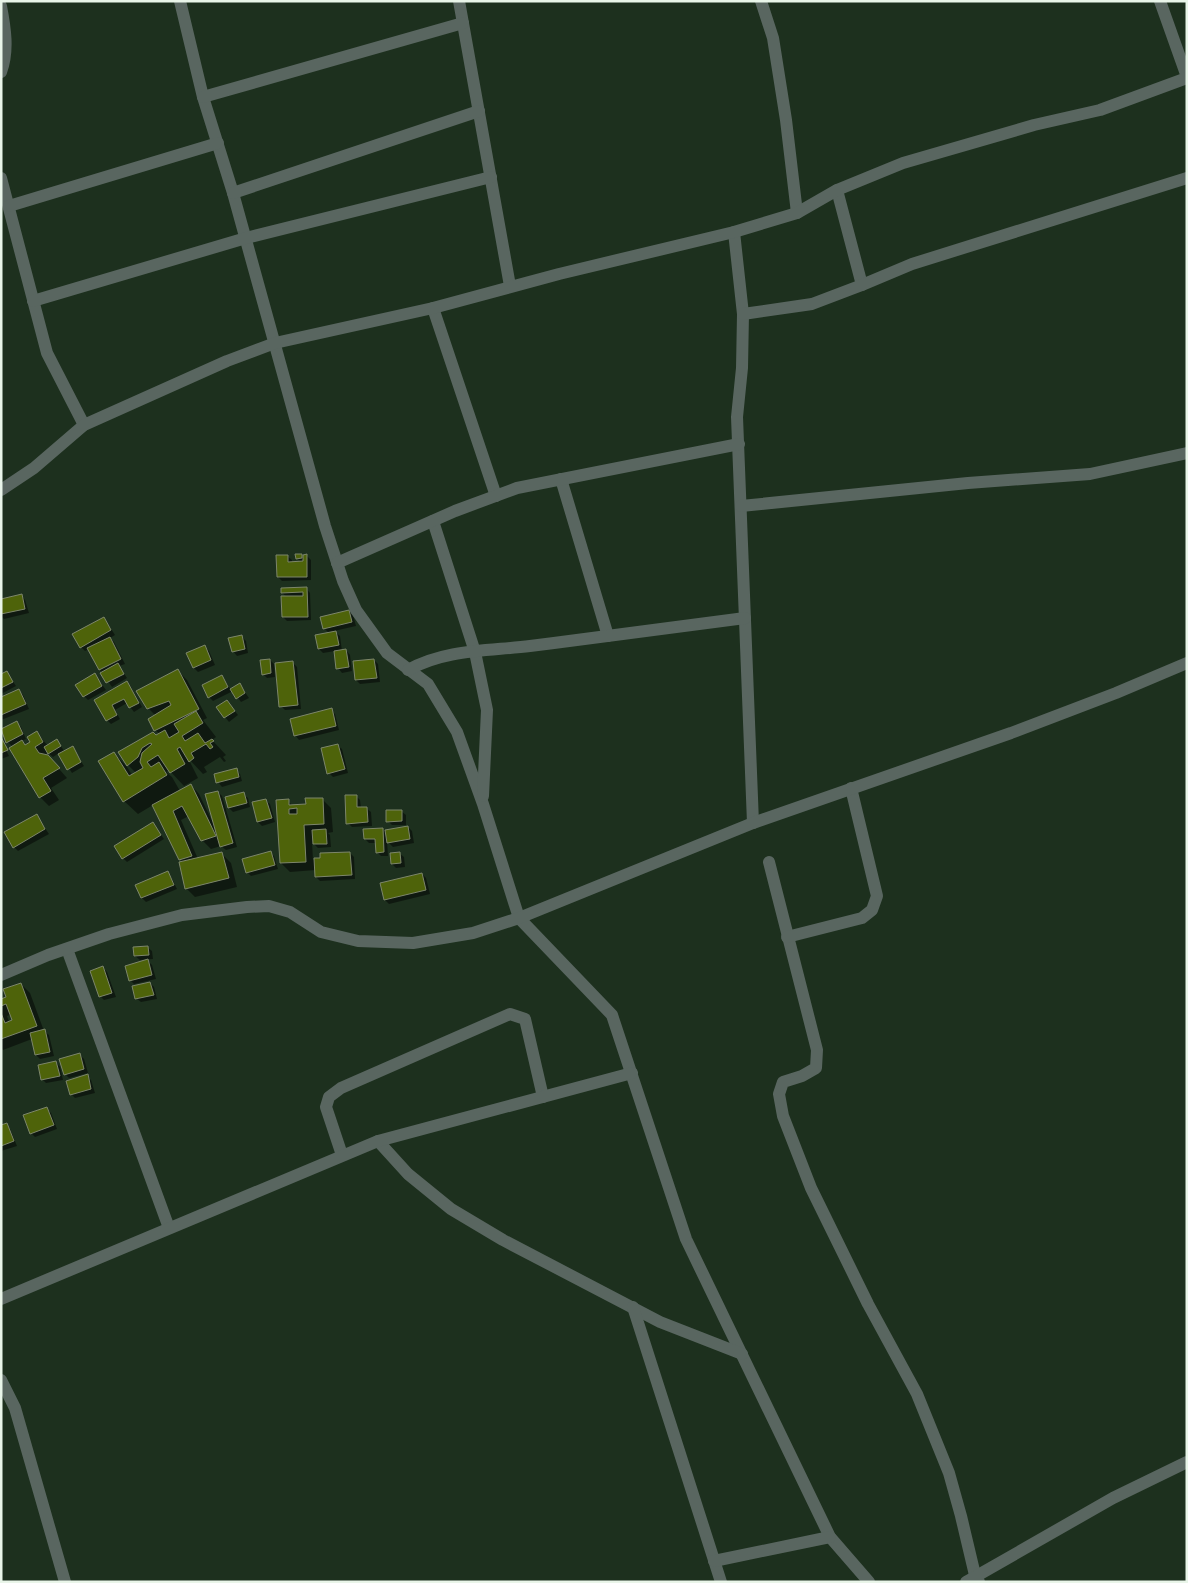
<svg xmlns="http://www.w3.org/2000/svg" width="1188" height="1583" font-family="Poppins,sans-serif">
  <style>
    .shadow { fill: #0007; fill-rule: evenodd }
    .building { fill: #4e630a; stroke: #7d866b; fill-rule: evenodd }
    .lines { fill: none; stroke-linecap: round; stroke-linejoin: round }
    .street { stroke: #596660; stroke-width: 12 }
  </style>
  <rect width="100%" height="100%" fill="#1d301e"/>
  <g class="shadow">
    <polygon points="301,555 305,558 306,555 311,560 311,580 282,581 278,577 287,556 292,560 292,563 302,563 297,558"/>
    <polygon points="306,588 310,593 311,620 287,621 283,617 287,597 282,593"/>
    <polygon points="21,595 25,600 29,613 4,619 1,616 1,600"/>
    <polygon points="349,611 353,615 356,626 334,631 340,636 342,651 346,650 350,655 352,671 342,673 338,668 335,651 323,653 319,649 316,636 329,633 324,628"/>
    <polygon points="104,618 115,635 110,638 114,642 125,664 119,666 127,678 112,687 100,670 89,649 85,651 81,647"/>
    <polygon points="242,637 246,641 248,653 237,656 233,651"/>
    <polygon points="205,647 209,651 215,665 198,672 194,668"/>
    <polygon points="270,660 274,664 275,677 267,678 263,674"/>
    <polygon points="374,660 378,664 380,682 360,684 356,680"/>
    <polygon points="293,663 297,667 301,709 285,710 281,706"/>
    <polygon points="178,671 187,680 207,718 203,720 216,737 212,740 226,755 223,757 226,761 224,762 220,757 204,767 207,772 203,774 188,758 198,778 184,786 169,770 166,772 172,777 180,791 191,785 199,794 213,823 214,822 218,792 222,796 237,847 226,850 221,846 211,849 202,840 189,816 181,820 198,859 222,854 231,863 237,887 195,897 186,888 183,863 180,859 153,805 138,814 124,801 114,753 127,767 132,775 136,773 128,765 120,753 160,734 155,730 156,716 148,708"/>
    <polygon points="7,673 16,686 1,694 1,676"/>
    <polygon points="95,675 106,690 88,700 84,696"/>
    <polygon points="222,677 231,690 240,685 249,698 241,702 233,691 213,701 209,697"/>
    <polygon points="127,682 131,687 142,707 134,712 127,703 115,710 120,719 111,724 107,720 96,700"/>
    <polygon points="19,691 23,695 29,709 1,720 1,698"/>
    <polygon points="227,701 238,715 229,722 225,717"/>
    <polygon points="331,710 335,714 339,730 299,740 295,735"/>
    <polygon points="16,723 21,727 26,739 21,741 26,746 31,743 37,733 48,746 57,741 65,752 72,748 84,766 72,773 59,753 53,757 48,753 46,754 67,778 51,788 59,800 49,806 40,797 13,747 3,737 6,740"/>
    <polygon points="1,740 9,756 1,759"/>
    <polygon points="337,745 342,749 348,773 333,777 329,773"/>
    <polygon points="236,770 240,774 242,781 222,787 218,782"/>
    <polygon points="243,794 248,798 250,807 233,812 229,808 227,798"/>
    <polygon points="356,796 360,800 361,808 366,808 371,812 372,826 352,827 348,823"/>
    <polygon points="322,799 331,808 333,832 328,833 330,835 331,847 318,848 312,842 313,860 350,853 354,857 355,879 320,881 316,877 316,870 290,872 281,863 288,801 293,806 307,806"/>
    <polygon points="265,800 270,804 275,822 262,826 258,822"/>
    <polygon points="401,811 406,815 406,825 392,825 388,821"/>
    <polygon points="36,815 49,834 18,851 14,847"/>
    <polygon points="153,824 164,839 127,862 123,858"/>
    <polygon points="408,827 412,831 414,843 393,847 387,841 388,856 381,856 377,852 376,843 369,843 365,839 383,829 385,831"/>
    <polygon points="270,852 274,856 278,869 251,876 247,872"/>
    <polygon points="399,853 404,857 405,867 396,868 392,864"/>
    <polygon points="167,872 171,877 177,889 146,902 142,898 137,885"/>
    <polygon points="422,874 426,878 430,894 389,904 385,900 381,884"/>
    <polygon points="147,947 152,951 153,959 140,960 135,956"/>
    <polygon points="148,961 152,965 156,979 134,984 130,980"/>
    <polygon points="103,968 107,972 116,997 104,1000 100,996"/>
    <polygon points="150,983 154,987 157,999 141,1002 136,998"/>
    <path d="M21 984 30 993 44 1031 49 1035 54 1056 40 1059 36 1055 32 1039 3 1050 1 1048V1000L8 998ZM12 1014 14 1021 9 1022 7 1016Z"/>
    <polygon points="80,1055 84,1059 88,1073 69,1078 65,1074"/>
    <polygon points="56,1062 60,1067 63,1080 46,1083 42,1079"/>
    <polygon points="87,1076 91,1080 95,1093 75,1098 71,1094"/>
    <polygon points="47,1109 51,1113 57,1129 35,1137 31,1133"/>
    <polygon points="6,1124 10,1129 17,1146 1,1151 1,1126"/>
  </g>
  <g class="building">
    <polygon points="295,554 302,554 302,558 296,559"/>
    <polygon points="307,554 307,577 277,577 276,555 288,555 288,562 303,561 303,555"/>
    <polygon points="307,587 308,617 282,617 281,596 303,596 303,592 281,593 281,588"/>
    <polygon points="22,594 25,609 1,614 1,599"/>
    <polygon points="349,610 352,622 323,629 320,617"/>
    <polygon points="104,617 111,630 80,648 72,634"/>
    <polygon points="336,631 339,645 318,649 315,635"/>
    <polygon points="242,635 245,649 232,652 228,638"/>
    <polygon points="110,637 121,659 99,670 87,648"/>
    <polygon points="205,645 211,660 193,668 186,653"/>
    <polygon points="346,649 349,667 336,669 334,651"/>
    <polygon points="270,659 271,673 262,675 260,660"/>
    <polygon points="374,659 377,678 355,680 353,661"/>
    <polygon points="293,661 298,705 279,707 275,663"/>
    <polygon points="118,663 124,674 106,683 100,673"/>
    <polygon points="178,669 199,709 154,731 148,719 171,705 169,701 147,709 136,691"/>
    <polygon points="7,671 13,682 1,688 1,674"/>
    <polygon points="95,673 102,686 83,697 75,685"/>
    <polygon points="222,675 228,687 208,698 202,685"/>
    <polygon points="127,681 139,703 129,708 124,699 112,705 117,715 106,721 94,700"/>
    <polygon points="240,683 245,693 236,699 230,689"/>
    <polygon points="19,689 26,704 1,715 1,697"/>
    <polygon points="227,700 235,711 224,718 216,707"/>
    <polygon points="332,708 336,726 294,736 290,719"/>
    <polygon points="196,711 203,723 182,736 185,741 198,733 205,743 212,739 214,741 210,743 213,747 210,749 206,744 191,753 194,758 189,762 180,747 177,749 185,764 170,773 158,755 147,762 151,767 159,762 167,775 123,802 98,761 114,752 129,776 143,768 140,762 142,753 152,744 150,743 142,748 138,757 127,766 118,752 153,732 156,735 165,730 169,738 179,732 174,724"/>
    <polygon points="17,721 23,734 6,743 1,729"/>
    <polygon points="37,731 43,742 35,747 39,753 48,755 60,768 43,778 51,791 39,798 9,748 22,740 25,745 30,742 27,737"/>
    <polygon points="1,737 8,750 1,753"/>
    <polygon points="57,739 61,746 48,754 44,747"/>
    <polygon points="338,744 345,769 327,774 321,748"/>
    <polygon points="73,746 81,762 67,770 58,754"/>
    <polygon points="237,768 239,777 216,783 214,774"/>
    <polygon points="191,784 216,836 201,841 182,806 173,811 192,856 179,860 152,805"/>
    <polygon points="218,791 233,843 220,847 205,794"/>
    <polygon points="244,792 247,803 228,808 225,797"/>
    <polygon points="345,795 357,795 357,807 367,807 368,822 346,824"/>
    <path d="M305 798H323L324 824 304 825 306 862 280 863 276 800 289 799V805L306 804ZM297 808V814H289V809Z"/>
    <polygon points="266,799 272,818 257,822 252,802"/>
    <polygon points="386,810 402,810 402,821 386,822"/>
    <polygon points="37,814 45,829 13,848 4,832"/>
    <polygon points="153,822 161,835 122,859 114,846"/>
    <polygon points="408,826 410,839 387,843 385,830"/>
    <polygon points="383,828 384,852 376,853 375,839 364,839 363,829"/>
    <polygon points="326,829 327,844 313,844 312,830"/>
    <polygon points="271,851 275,865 246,873 242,859"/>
    <polygon points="222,852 229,878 185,889 179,862"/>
    <polygon points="350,852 352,875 315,877 314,858 320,858 320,853"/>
    <polygon points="400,852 401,863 391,864 390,853"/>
    <polygon points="168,871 174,885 141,898 135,885"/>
    <polygon points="422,873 426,890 384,900 380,883"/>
    <polygon points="148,946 149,955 134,956 133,947"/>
    <polygon points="148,959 152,975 129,981 125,966"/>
    <polygon points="103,966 112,993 99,997 90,971"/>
    <polygon points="150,982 154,995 135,999 132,986"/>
    <polygon points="21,983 37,1026 1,1039 1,1013 5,1023 12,1020 6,1004 1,1006 1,999 6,997 3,989"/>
    <polygon points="45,1029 50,1052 35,1055 30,1033"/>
    <polygon points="80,1053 84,1069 64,1075 59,1059"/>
    <polygon points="56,1061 60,1076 41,1080 38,1065"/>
    <polygon points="88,1074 91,1089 70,1095 66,1081"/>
    <polygon points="47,1107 54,1125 30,1134 23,1115"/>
    <polygon points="7,1123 14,1141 1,1146 1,1125"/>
  </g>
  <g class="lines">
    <g class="street">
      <polyline points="180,1 203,97 233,193 325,526 343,581 356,610 387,653 428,684 457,732 483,804 519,918 612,1015 686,1239 830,1537 869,1582"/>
      <polyline points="459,1 510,286"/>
      <polyline points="761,1 773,38 786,120 797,213"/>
      <polyline points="1160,1 1187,77"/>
      <path d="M1 6C5 27 9 51 1 72"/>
      <polyline points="203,97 463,23"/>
      <polyline points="1,178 47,353 84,425"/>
      <polyline points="837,190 862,285"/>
      <polyline points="233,193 479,111"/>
      <polyline points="9,206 218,143"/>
      <polyline points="734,232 743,314 742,368 737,417 753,823"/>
      <polyline points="33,301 246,238 491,177"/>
      <polyline points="433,308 496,496"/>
      <polyline points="743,314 812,304 862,285 912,264 1187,178"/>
      <polyline points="561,479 608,636"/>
      <polyline points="1,490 34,468 84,425 227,361 275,343 433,308 559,274 734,232 797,213 837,190 903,163 1034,125 1100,110 1187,78"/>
      <polyline points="741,506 968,483 1090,474 1187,453"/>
      <polyline points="433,521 475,652 487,710 483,796"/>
      <polyline points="337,563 455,511 517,488 739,444"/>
      <path d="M408 670C445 649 489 651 530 646 602 637 674 627 745 618"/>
      <polyline points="769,862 817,1050 816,1068 802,1076 783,1082 779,1094 783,1116 811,1188 868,1304 917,1394 949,1473 961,1516 975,1575 979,1582"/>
      <polyline points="787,937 862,918 872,910 877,896 851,788"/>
      <polyline points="67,949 169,1228"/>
      <polyline points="1,975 48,955 109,934 182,915 247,907 269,906 290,912 321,932 358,941 413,943 473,933 519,918 753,823 1011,733 1116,693 1187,663"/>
      <polyline points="378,1141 408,1174 451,1209 503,1240 660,1322 742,1354"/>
      <polyline points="342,1155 326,1107 329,1097 341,1088 510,1014 525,1019 543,1097"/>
      <polyline points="1,1299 378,1141 632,1073"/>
      <polyline points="633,1307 721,1582"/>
      <polyline points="1,1380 15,1408 65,1582"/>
      <polyline points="714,1561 830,1537"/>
      <polyline points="966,1582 1113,1498 1187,1462"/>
    </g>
  </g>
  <rect width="1188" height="1583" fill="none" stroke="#e9f5e9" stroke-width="5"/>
</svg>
